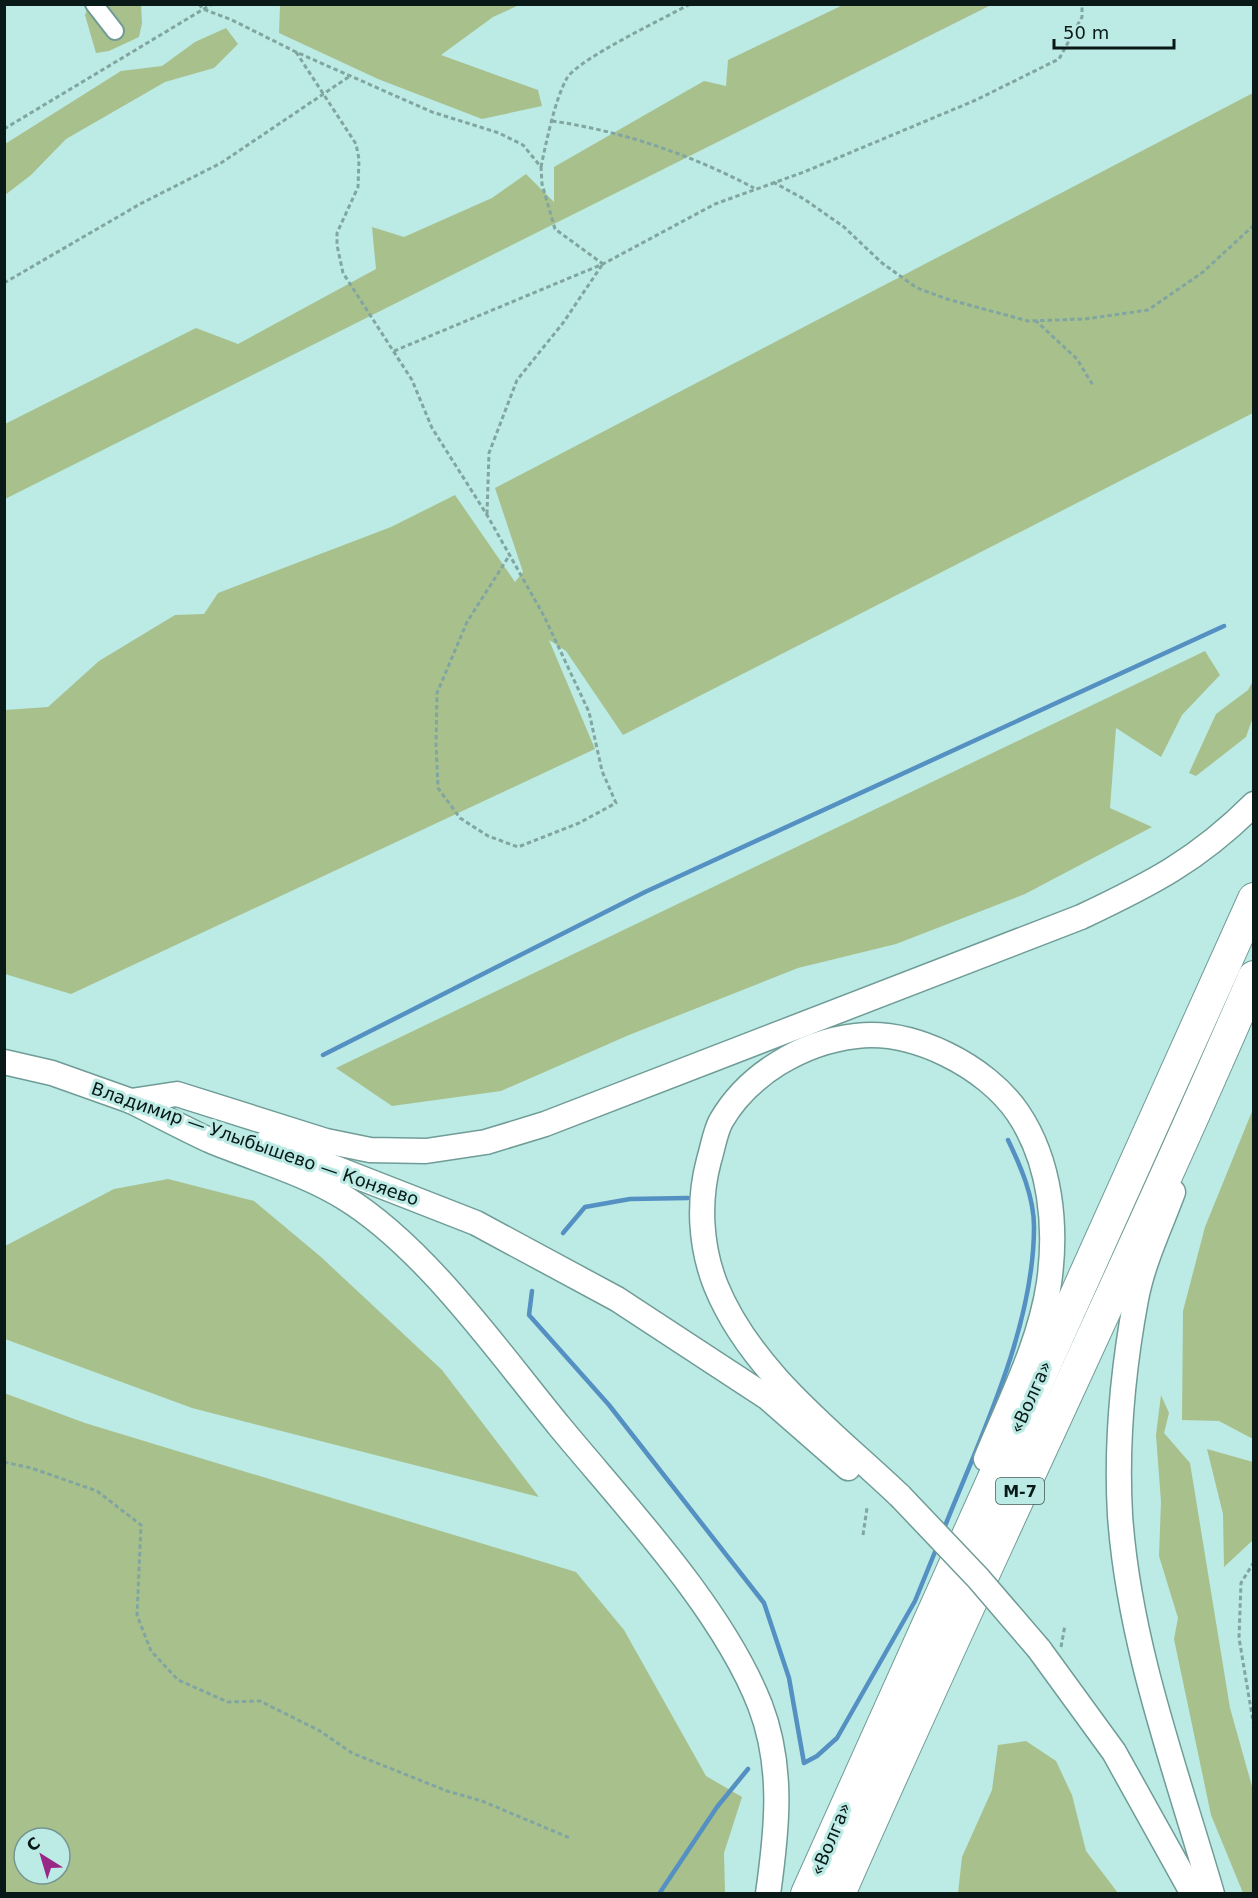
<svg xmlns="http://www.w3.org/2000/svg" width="1258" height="1898" font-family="'DejaVu Sans',sans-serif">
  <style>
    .green { fill: #a8c08c; fill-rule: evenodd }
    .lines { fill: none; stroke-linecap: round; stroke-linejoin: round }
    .stream { stroke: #5590c3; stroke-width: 4.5 }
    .street-casing { stroke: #709c97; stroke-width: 20 }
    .secondary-casing { stroke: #709c97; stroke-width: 27 }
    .highway-casing { stroke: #709c97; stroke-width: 34 }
    .path { stroke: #81a5a1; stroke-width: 3; stroke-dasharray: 4.5 3; stroke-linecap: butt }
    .street { stroke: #fff; stroke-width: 16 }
    .secondary { stroke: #fff; stroke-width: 24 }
    .highway { stroke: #fff; stroke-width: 32 }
    .secondary-bridge-casing { stroke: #709c97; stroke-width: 27; stroke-linecap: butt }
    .secondary-bridge { stroke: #fff; stroke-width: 24 }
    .labels { text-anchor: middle; stroke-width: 6; stroke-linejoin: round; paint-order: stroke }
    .shield { fill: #bceae4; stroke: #3e5854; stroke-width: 1.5 }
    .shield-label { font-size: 16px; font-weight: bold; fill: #081917 }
    .street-label { font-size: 18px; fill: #081917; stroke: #bceae4 }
  </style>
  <rect width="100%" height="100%" fill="#bceae4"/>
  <g class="green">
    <polygon points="845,4 991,5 5,499 5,424 196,328 238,344 376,269 372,227 404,237 492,198 526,174 554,202 554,167 704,81 726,86 728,60"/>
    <polygon points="89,5 141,5 142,23 139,37 109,51 96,53 85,15"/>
    <polygon points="280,5 519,5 493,17 441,55 538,90 542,106 482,119 378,79 279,33"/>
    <polygon points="226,28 238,44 214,68 165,82 66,139 31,175 5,195 5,144 121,71 162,66 195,42"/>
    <polygon points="1253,93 1253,413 623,735 566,651 549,640 595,749 71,994 5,974 5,710 48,707 99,661 175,615 204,614 218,593 391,527 455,495 515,582 523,572 495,488"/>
    <polygon points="1205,651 1220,675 1182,715 1161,757 1116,728 1110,808 1152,827 1025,894 896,944 798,968 629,1035 501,1091 392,1106 336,1068"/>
    <polygon points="1253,681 1253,717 1246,737 1196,776 1189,773 1216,714 1248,690"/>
    <polygon points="1253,1109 1253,1439 1219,1421 1182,1420 1183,1311 1205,1227"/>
    <polygon points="168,1179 254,1201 321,1257 442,1370 539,1497 192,1408 5,1339 5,1246 114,1189"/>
    <path d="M4 1393 85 1423 576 1572 624 1630 706 1776 742 1797 724 1853 725 1893H5ZM24 1838H60V1874H24Z"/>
    <polygon points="1161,1395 1169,1413 1164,1433 1190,1463 1230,1708 1253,1790 1253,1893 1243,1893 1211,1815 1174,1639 1178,1618 1159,1556 1161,1502 1156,1435"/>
    <polygon points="1207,1449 1253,1462 1253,1540 1224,1567 1223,1514"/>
    <polygon points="1026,1741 1056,1761 1072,1795 1086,1851 1118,1893 958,1893 962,1857 992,1790 998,1745"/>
  </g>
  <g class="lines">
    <g class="stream">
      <polyline points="323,1055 645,892 1224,626"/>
      <polyline points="563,1233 585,1207 630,1199 688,1198"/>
      <polyline points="532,1291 529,1315 609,1405 764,1603 789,1678 804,1763 817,1756 837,1738 915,1601 937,1547"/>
      <path d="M943 1531C980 1438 1034 1328 1034 1227 1034 1197 1021 1167 1008 1140"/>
      <polyline points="659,1894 717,1807 748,1769"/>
    </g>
    <g class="street-casing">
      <polyline id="street" points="94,4 115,31"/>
    </g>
    <g class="secondary-casing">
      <g id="secondary">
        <polyline points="4,1062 52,1073 145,1106"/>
        <path d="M131 1101 177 1094 326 1141 370 1150 426 1151 486 1142 545 1124 1081 917C1151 884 1198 860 1254 804"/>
        <path d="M131 1101C157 1114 183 1128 209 1140 254 1159 303 1172 345 1198 426 1248 499 1353 560 1427 627 1508 722 1608 760 1705 784 1767 777 1830 768 1894"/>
        <polyline points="264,1144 325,1164 476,1223 617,1299 768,1398 848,1468"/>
        <path d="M1173 1192C1160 1227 1143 1262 1136 1299 1123 1369 1116 1444 1120 1515 1129 1645 1176 1770 1212 1894"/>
        <path d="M900 1496C835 1434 751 1372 716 1286 700 1246 698 1201 709 1160 713 1147 715 1132 721 1121 748 1074 803 1042 856 1036 913 1029 986 1066 1018 1113 1051 1162 1057 1227 1049 1283 1040 1344 1009 1403 986 1459"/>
        <polyline points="1039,1649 1114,1752 1193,1894"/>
      </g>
    </g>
    <g class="highway-casing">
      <g id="highway">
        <polyline points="807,1894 1254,899"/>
        <path d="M839 1894C974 1586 1121 1285 1254 977"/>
      </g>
    </g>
    <g class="path">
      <polyline points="199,4 203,9 232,20 296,52 432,112 499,133 523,145 541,167 542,184 555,229 603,264"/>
      <polyline points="296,52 356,144 359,159 358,187 337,233 337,245 343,273 412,380 432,428 487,515 544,616 589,712 602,771 616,803 579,823 518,847 488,836 460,818 438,788 436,744 437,693 467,622 509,556"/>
      <path d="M552 121C622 131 692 155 754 188"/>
      <polyline points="4,129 212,4"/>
      <path d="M541 167C546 143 555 99 567 78 578 59 667 17 690 4"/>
      <polyline points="773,182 804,199 844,227 882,263 917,288 947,299 1028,321 1085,319 1148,310 1203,272 1254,225"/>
      <polyline points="4,283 140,204 221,163 350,76"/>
      <polyline points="1035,320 1077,359 1094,387"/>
      <polyline points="394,351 603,264 715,204 804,172 976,100 1059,59 1082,17 1082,4"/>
      <polyline points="487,514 489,453 517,380 563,323 602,265"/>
      <polyline points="4,1462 31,1468 97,1491 141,1525 137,1615 151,1651 178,1680 228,1702 260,1701 320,1731 352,1753 447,1791 482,1801 570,1838"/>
      <polyline points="863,1535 867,1508"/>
      <polyline points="1254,1562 1241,1583 1239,1638 1254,1727"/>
      <polyline points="1061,1647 1065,1625"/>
    </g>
    <use href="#street" class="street"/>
    <use href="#secondary" class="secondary"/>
    <use href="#highway" class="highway"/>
    <g class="secondary-bridge-casing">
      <polyline id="secondary-bridge" points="900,1496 978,1578 1039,1649"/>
    </g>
    <use href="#secondary-bridge" class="secondary-bridge"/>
  </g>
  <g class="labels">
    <rect class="shield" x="996" y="1478" width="48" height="26" rx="4.5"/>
    <g class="shield-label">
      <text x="1020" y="1497">М-7</text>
    </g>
    <g class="street-label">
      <text transform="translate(255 1144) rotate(19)" y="6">Владимир — Улыбышево — Коняево</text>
      <text transform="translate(1031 1397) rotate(-66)" y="6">«Волга»</text>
      <text transform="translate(831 1839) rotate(-67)" y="6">«Волга»</text>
    </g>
  </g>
  <rect width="1258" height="1898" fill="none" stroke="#081917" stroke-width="12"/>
  <g transform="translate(42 1856) rotate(323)"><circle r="28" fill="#bceae4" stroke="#749692" stroke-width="1.5"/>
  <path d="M0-4.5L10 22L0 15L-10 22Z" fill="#982886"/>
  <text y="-9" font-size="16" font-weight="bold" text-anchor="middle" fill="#081917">С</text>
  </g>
  <path d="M1054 39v9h120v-9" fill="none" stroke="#081917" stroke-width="3"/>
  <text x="1063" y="39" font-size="18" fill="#081917" stroke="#bceae4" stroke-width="4.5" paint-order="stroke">50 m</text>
</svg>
